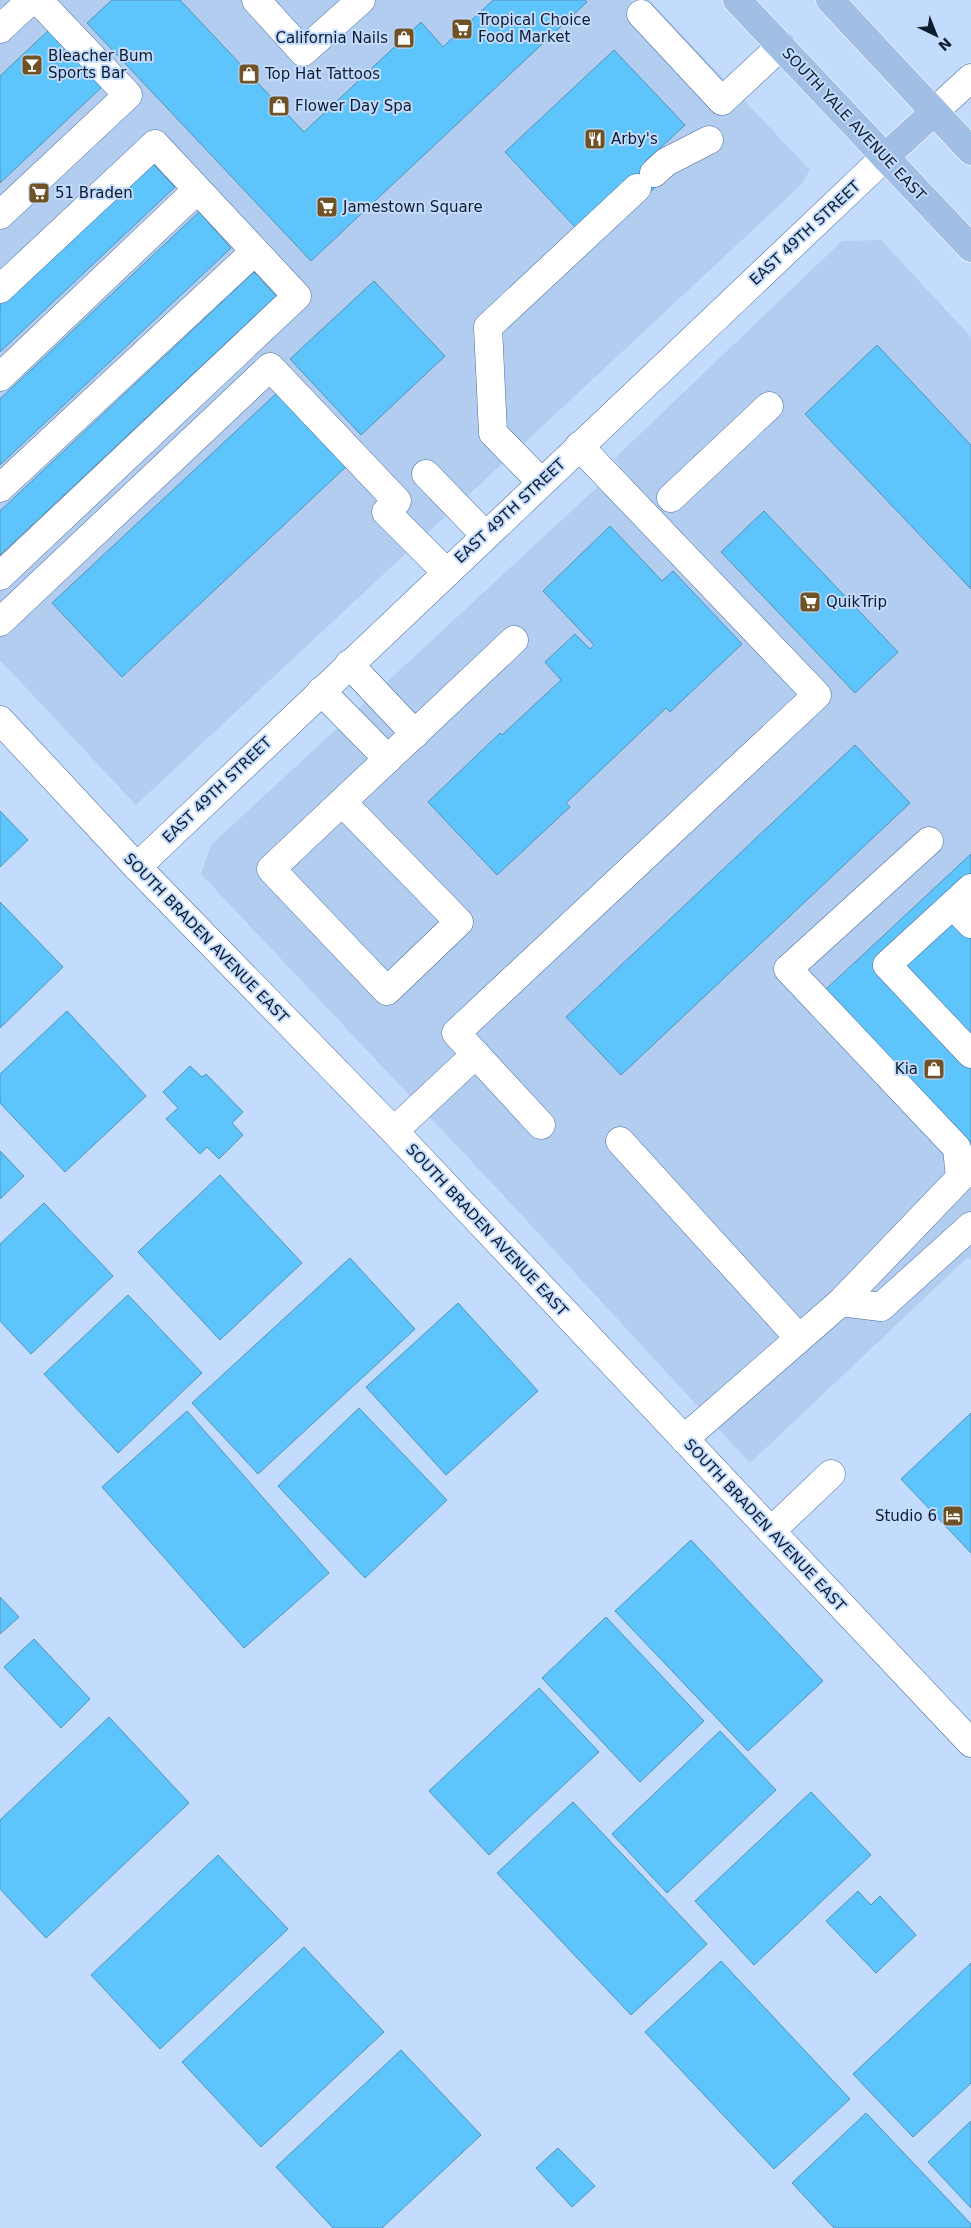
<svg xmlns="http://www.w3.org/2000/svg" width="971" height="2228" font-family="'DejaVu Sans',sans-serif">
  <style>
    .built { fill: #b3cdf1 }
    .building { fill: #5ec4fc; stroke: #5293b8 }
    .lines { fill: none; stroke-linecap: round; stroke-linejoin: round }
    .minor-casing { stroke: #496d9e; stroke-width: 29 }
    .major-casing { stroke: #fff; stroke-width: 29 }
    .minor { stroke: #fff; stroke-width: 28 }
    .major { stroke: #a1bee5; stroke-width: 28 }
    .labels { text-anchor: middle; stroke-width: 4; stroke-linejoin: round; paint-order: stroke }
    .poi-label { font-size: 15px; fill: #0d1c2f; stroke: #c3dbfc; text-anchor: start }
    .street-label { font-size: 15px; fill: #0d1c2f; stroke: #c3dbfc }
  </style>
  <rect width="100%" height="100%" fill="#c3dbfc"/>
  <g class="built">
    <polygon points="0,0 630,0 634,4 638,0 649,0 810,170 801,185 136,805 0,660"/>
    <polygon points="881,240 971,337 971,1260 968,1257 750,1463 505,1197 201,874 211,845 620,466 614,459 842,241"/>
  </g>
  <g class="building">
    <polygon points="112,0 180,0 304,132 421,22 443,47 493,0 585,0 587,2 311,261 87,23"/>
    <polygon points="51,28 104,85 0,183 0,76"/>
    <polygon points="614,50 685,125 644,163 662,181 645,197 575,227 505,152"/>
    <polygon points="152,163 175,187 0,352 0,305"/>
    <polygon points="199,212 231,248 0,465 0,399"/>
    <polygon points="254,272 276,296 0,555 0,511"/>
    <polygon points="374,281 445,356 361,435 290,359"/>
    <polygon points="877,345 971,445 971,589 805,414"/>
    <polygon points="281,389 350,463 122,677 52,603"/>
    <polygon points="764,511 898,652 855,693 721,552"/>
    <polygon points="610,526 662,581 673,571 742,644 670,712 666,708 566,803 570,807 497,875 428,802 500,733 502,735 561,680 545,662 575,634 590,649 594,645 543,591"/>
    <polygon points="855,745 910,803 621,1075 566,1017"/>
    <polygon points="0,811 28,840 0,867"/>
    <polygon points="971,854 971,1147 825,990"/>
    <polygon points="0,902 63,967 0,1028"/>
    <polygon points="67,1011 146,1096 65,1172 0,1103 0,1074"/>
    <polygon points="190,1066 202,1077 206,1074 243,1112 232,1123 243,1135 219,1159 207,1147 200,1154 166,1119 178,1108 163,1092"/>
    <polygon points="0,1151 24,1176 0,1199"/>
    <polygon points="220,1175 302,1263 220,1340 138,1252"/>
    <polygon points="44,1203 113,1276 31,1354 0,1321 0,1244"/>
    <polygon points="350,1258 415,1329 258,1474 192,1403"/>
    <polygon points="128,1295 202,1373 118,1453 44,1374"/>
    <polygon points="458,1303 538,1391 446,1475 366,1387"/>
    <polygon points="359,1408 447,1500 365,1578 278,1486"/>
    <polygon points="187,1411 329,1573 244,1648 102,1487"/>
    <polygon points="971,1413 971,1553 901,1479"/>
    <polygon points="691,1540 823,1681 748,1751 615,1611"/>
    <polygon points="0,1597 19,1617 0,1634"/>
    <polygon points="606,1617 704,1721 640,1782 542,1678"/>
    <polygon points="34,1639 90,1699 61,1728 4,1667"/>
    <polygon points="539,1688 599,1752 489,1855 429,1791"/>
    <polygon points="109,1717 189,1803 46,1938 0,1889 0,1820"/>
    <polygon points="720,1731 776,1790 667,1893 612,1834"/>
    <polygon points="811,1792 871,1855 754,1965 695,1901"/>
    <polygon points="573,1802 707,1944 631,2015 497,1873"/>
    <polygon points="218,1855 288,1929 160,2049 91,1975"/>
    <polygon points="858,1891 871,1905 880,1896 916,1935 876,1973 826,1921"/>
    <polygon points="304,1947 384,2032 261,2147 182,2062"/>
    <polygon points="721,1961 850,2099 774,2169 645,2032"/>
    <polygon points="971,1963 971,2083 913,2137 853,2074"/>
    <polygon points="401,2050 481,2135 382,2228 333,2228 276,2167"/>
    <polygon points="866,2113 971,2224 971,2228 834,2228 792,2183"/>
    <polygon points="971,2121 971,2208 928,2162"/>
    <polygon points="558,2148 595,2186 572,2207 536,2168"/>
  </g>
  <g class="lines">
    <g class="minor-casing">
      <g id="minor">
        <polyline points="256,0 303,52 361,0"/>
        <polyline points="641,14 722,101 781,46"/>
        <polyline points="0,29 31,0"/>
        <polyline points="934,112 971,78"/>
        <polyline points="654,173 666,162 709,140"/>
        <polyline points="0,215 128,95 38,0"/>
        <polyline points="0,289 155,144 297,296 0,576"/>
        <polyline points="0,377 197,190"/>
        <polyline points="426,474 485,535"/>
        <polyline points="541,482 493,433 488,327 637,188"/>
        <polyline points="0,488 255,251"/>
        <polyline points="671,498 769,406"/>
        <polyline points="386,512 446,572"/>
        <polyline points="0,622 270,367 397,501"/>
        <polyline points="349,664 415,734"/>
        <polyline points="321,691 388,759"/>
        <polyline points="0,720 137,867 394,1131 971,1743"/>
        <polyline points="342,802 459,922 387,991 271,869 514,640"/>
        <polyline points="137,867 885,157"/>
        <polyline points="971,888 887,965 971,1054"/>
        <polyline points="953,905 971,924"/>
        <polyline points="541,1125 456,1033 817,695 579,446"/>
        <polyline points="394,1131 476,1054"/>
        <polyline points="620,1141 799,1338"/>
        <polyline points="841,1302 881,1307 971,1226"/>
        <polyline points="684,1439 841,1302 960,1178 957,1148 788,969 929,841"/>
        <polyline points="771,1531 831,1474"/>
      </g>
    </g>
    <g class="major-casing">
      <g id="major">
        <polyline points="737,0 971,248"/>
        <polyline points="830,0 971,151"/>
        <polyline points="885,157 934,112"/>
      </g>
    </g>
    <use href="#minor" class="minor"/>
    <use href="#major" class="major"/>
  </g>
  <defs>
    <g id="supermarket-square" transform="scale(1.125)"><rect x="-9" y="-9" width="18" height="18" rx="4" fill="#6f5226" stroke="#c3dbfc"/><path d="M-6-5.5h2.5l.6 2H6L4.5 2H-2.5L-4.4-4H-6ZM-1.5 3.2a1.3 1.3 0 1 0 .1 0ZM3 3.2a1.3 1.3 0 1 0 .1 0Z" fill="#fff"/></g>
    <g id="shop-square" transform="scale(1.125)"><rect x="-9" y="-9" width="18" height="18" rx="4" fill="#6f5226" stroke="#c3dbfc"/><path d="M-5-2.5h2.3a2.7 3.5 0 0 1 5.4 0H5L5.5 6h-11ZM-1.5-2.5h3a1.5 2.3 0 0 0-3 0Z" fill="#fff"/></g>
    <g id="bar-square" transform="scale(1.125)"><rect x="-9" y="-9" width="18" height="18" rx="4" fill="#6f5226" stroke="#c3dbfc"/><path d="M-6-5H6L.8 .8V4.5H3.5V6h-7V4.5H-.8V.8Z" fill="#fff"/></g>
    <g id="restaurant-square" transform="scale(1.125)"><rect x="-9" y="-9" width="18" height="18" rx="4" fill="#6f5226" stroke="#c3dbfc"/><path d="M-5-6h1v4h1v-4h1v4h1v-4h1v5L-1.5 .5V6h-2V.5L-5-1ZM5-6V6H3V1.5H1.5Q1.5-4 5-6Z" fill="#fff"/></g>
    <g id="hotel-square" transform="scale(1.125)"><rect x="-9" y="-9" width="18" height="18" rx="4" fill="#6f5226" stroke="#c3dbfc"/><path d="M-6-4.5h1.5V1H6V5H4.5V3h-9V5H-6ZM-4 0a1.8 1.8 0 1 1 3.6 0ZM.5 0V-2.5h3Q6-2.5 6 0Z" fill="#fff"/></g>
  </defs>
  <g fill-rule="evenodd">
    <use href="#supermarket-square" x="462" y="29"/>
    <use href="#shop-square" x="404" y="38"/>
    <use href="#bar-square" x="32" y="65"/>
    <use href="#shop-square" x="249" y="74"/>
    <use href="#shop-square" x="279" y="106"/>
    <use href="#restaurant-square" x="595" y="139"/>
    <use href="#supermarket-square" x="39" y="193"/>
    <use href="#supermarket-square" x="327" y="207"/>
    <use href="#supermarket-square" x="810" y="602"/>
    <use href="#shop-square" x="934" y="1069"/>
    <use href="#hotel-square" x="953" y="1516"/>
  </g>
  <g class="labels">
    <g class="poi-label">
      <text x="478" y="25">Tropical Choice<tspan x="478" dy="17">Food Market</tspan></text>
      <text x="388" y="43" text-anchor="end">California Nails</text>
      <text x="48" y="61">Bleacher Bum<tspan x="48" dy="17">Sports Bar</tspan></text>
      <text x="265" y="79">Top Hat Tattoos</text>
      <text x="295" y="111">Flower Day Spa</text>
      <text x="611" y="144">Arby's</text>
      <text x="55" y="198">51 Braden</text>
      <text x="343" y="212">Jamestown Square</text>
      <text x="826" y="607">QuikTrip</text>
      <text x="918" y="1074" text-anchor="end">Kia</text>
      <text x="937" y="1521" text-anchor="end">Studio 6</text>
    </g>
    <g class="street-label">
      <text transform="translate(854 124) rotate(47)" y="5">SOUTH YALE AVENUE EAST</text>
      <text transform="translate(805 233) rotate(-43)" y="5">EAST 49TH STREET</text>
      <text transform="translate(510 511) rotate(-43)" y="5">EAST 49TH STREET</text>
      <text transform="translate(217 790) rotate(-44)" y="5">EAST 49TH STREET</text>
      <text transform="translate(206 938) rotate(46)" y="5">SOUTH BRADEN AVENUE EAST</text>
      <text transform="translate(487 1230) rotate(47)" y="5">SOUTH BRADEN AVENUE EAST</text>
      <text transform="translate(765 1525) rotate(47)" y="5">SOUTH BRADEN AVENUE EAST</text>
    </g>
  </g>
  <g transform="translate(936 35) rotate(137)" stroke="#c3dbfc" stroke-width="4" paint-order="stroke">
  <path d="M0-4L9 19L0 12L-9 19Z" fill="#0d1c2f"/>
  <text y="-8" font-size="14" font-weight="bold" text-anchor="middle" fill="#0d1c2f">N</text>
  </g>
</svg>
